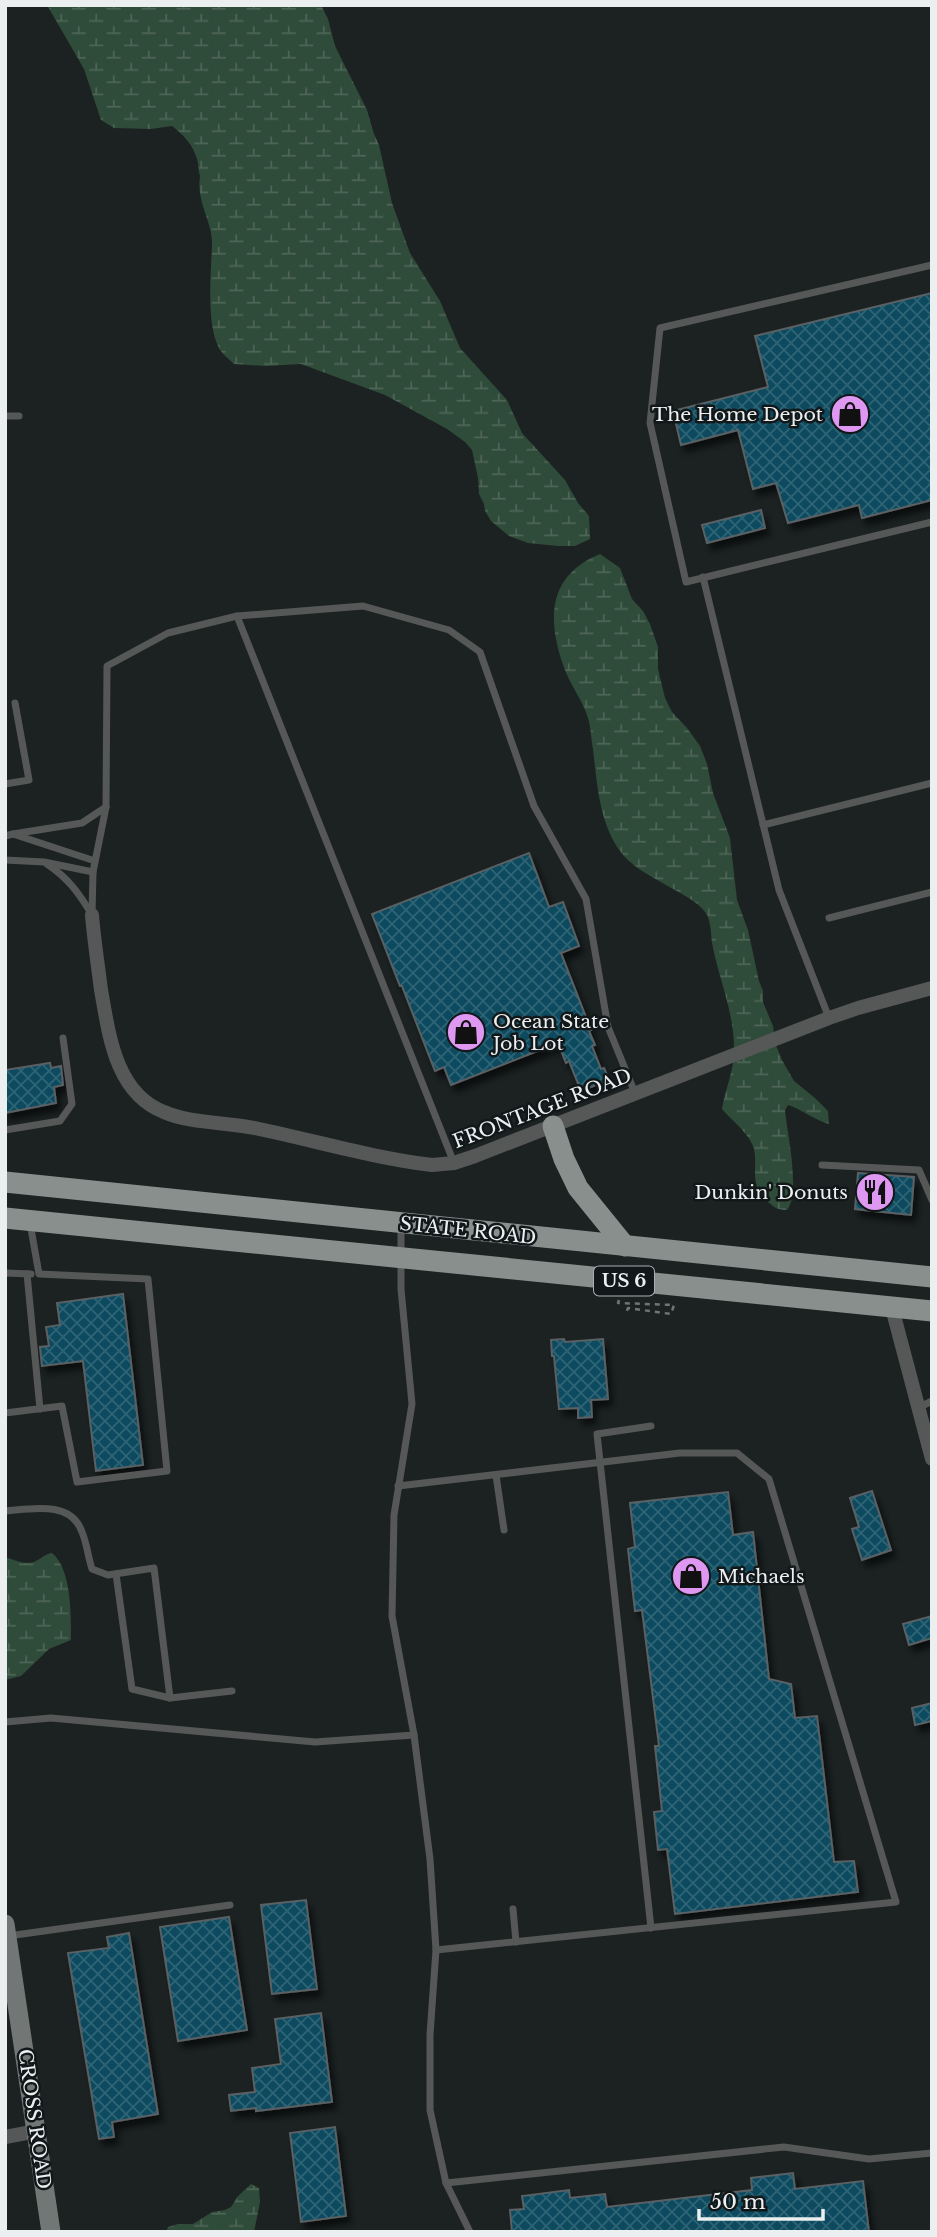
<svg xmlns="http://www.w3.org/2000/svg" width="937" height="2237" font-family="'Libre Baskerville',serif">
  <style>
    .wetland { fill: url(#wetland-marsh) }
    .building { fill: url(#building-cross-hatch); stroke: #5a6063; stroke-width: 2; filter: url(#shadow) }
    .lines { fill: none; stroke-linecap: round; stroke-linejoin: round }
    .path { stroke: #6f7475; stroke-width: 2.5; stroke-dasharray: 5 5; stroke-linecap: butt }
    .lane { stroke: #555857; stroke-width: 7 }
    .street { stroke: #555857; stroke-width: 14 }
    .secondary { stroke: #727776; stroke-width: 19 }
    .primary { stroke: #898f8d; stroke-width: 21 }
    .labels { text-anchor: middle; stroke-width: 5; stroke-linejoin: round; paint-order: stroke }
    .shield { fill: #121819; stroke: #aaaeb0; stroke-width: 2 }
    .shield-label { font-size: 18px; font-weight: bold; fill: #ebeff0 }
    .poi-label { font-size: 19px; fill: #ebeff0; stroke: #121819; text-anchor: end }
    .street-label { font-size: 19px; fill: #ebeff0; stroke: #121819 }
  </style>
  <defs>
    <pattern id="wetland-marsh" width="20" height="14" patternUnits="userSpaceOnUse" patternTransform="scale(1.75)"><rect width="20" height="14" fill="#2f4b39"/><path d="M1 5h8M5 5V1M11 12h8M15 12V8" fill="none" stroke="#4d6556"/></pattern>
    <pattern id="building-cross-hatch" width="8" height="8" patternUnits="userSpaceOnUse" patternTransform="scale(1.75)"><rect width="8" height="8" fill="#0b4a5e"/><path d="M0 0l8 8M0 8l8-8" fill="none" stroke="#2f6475"/></pattern>
    <filter id="shadow"><feDropShadow dx="4.5" dy="7" stdDeviation="3.5" flood-color="#0009"/></filter>
  </defs>
  <rect width="100%" height="100%" fill="#1c2222"/>
  <g class="wetland">
    <path d="M47 5H321L328 19 335 46 367 110 374 134 379 145 392 203 410 253 440 301 460 348 507 400 522 433 565 480 578 503 589 516 590 539 575 546H558L528 543 509 536 491 521 485 511 484 504 479 494 478 478 472 450 465 442 447 429 385 395 301 364 266 366 234 364C229 359 222 354 219 348 206 324 211 272 212 245 213 222 196 203 200 176 198 171 199 165 197 159 193 145 184 135 172 126L151 129 114 128 101 120 84 69Z"/>
    <path d="M600 554 620 568 632 599 643 611 650 624 658 647V669L665 698 672 712 687 728 700 746 707 764 713 793 730 838 737 900 748 930 759 981 763 991V1002L773 1026 775 1043 782 1060 794 1081 815 1098 828 1111 829 1124C814 1120 803 1110 788 1105L785 1110C787 1133 801 1193 787 1210 778 1210 775 1208 768 1202 745 1183 762 1161 751 1142 744 1129 731 1120 722 1109 725 1090 734 1070 734 1052 735 1014 719 980 712 943 711 934 711 926 708 917 699 894 639 879 620 851 599 822 597 783 593 749 591 739 591 727 588 718 583 701 571 686 565 670 547 622 546 576 600 554Z"/>
    <path d="M52 1553C72 1569 71 1617 71 1640L49 1649 21 1676 5 1680V1557C15 1560 25 1566 36 1561 42 1558 45 1554 52 1553Z"/>
    <polygon points="251,2184 259,2188 260,2202 254,2232 166,2232 168,2227 178,2224 193,2224 212,2212 225,2210 231,2207 238,2196"/>
  </g>
  <g class="building">
    <polygon points="932,293 932,500 862,518 859,505 788,523 776,483 753,489 738,430 681,445 673,411 768,387 755,336"/>
    <polygon points="761,510 765,528 707,543 702,525"/>
    <polygon points="529,853 549,907 563,902 579,946 561,953 591,1030 589,1031 595,1045 592,1046 601,1069 604,1068 609,1080 581,1091 569,1061 566,1063 558,1043 451,1085 444,1067 435,1071 402,986 400,986 372,914"/>
    <polygon points="50,1063 51,1068 61,1066 63,1085 54,1087 56,1103 5,1113 5,1070"/>
    <polygon points="858,1173 914,1177 911,1215 855,1209"/>
    <polygon points="123,1294 143,1465 96,1471 83,1361 42,1366 40,1347 49,1346 46,1327 60,1325 57,1303"/>
    <polygon points="564,1339 565,1342 603,1339 608,1399 591,1400 592,1417 578,1418 578,1408 559,1409 554,1356 552,1356 551,1340"/>
    <polygon points="872,1491 891,1550 862,1560 852,1529 859,1527 850,1498"/>
    <polygon points="728,1492 733,1535 753,1532 769,1679 791,1684 795,1718 817,1716 834,1862 854,1861 858,1892 675,1914 667,1849 658,1850 654,1812 662,1811 655,1746 659,1746 642,1610 635,1611 628,1549 635,1547 630,1503"/>
    <polygon points="932,1616 932,1638 909,1645 903,1624"/>
    <polygon points="932,1703 932,1721 915,1725 912,1708"/>
    <polygon points="306,1900 317,1989 272,1994 261,1905"/>
    <polygon points="229,1917 247,2030 178,2041 160,1927"/>
    <polygon points="129,1933 158,2114 112,2122 114,2137 99,2139 68,1953 109,1948 107,1937"/>
    <polygon points="321,2013 332,2102 256,2111 256,2108 231,2111 229,2095 255,2092 252,2068 281,2064 275,2019"/>
    <polygon points="335,2127 346,2216 301,2222 290,2133"/>
    <polygon points="793,2173 795,2189 863,2181 869,2232 512,2232 510,2210 524,2209 522,2196 569,2190 570,2198 605,2194 607,2207 752,2190 751,2178"/>
  </g>
  <g class="lines">
    <polyline class="path" points="619,1300 618,1303 674,1305 671,1314 628,1308 626,1313"/>
    <g class="lane">
      <polyline points="932,265 660,328 650,423 686,582 932,522"/>
      <polyline points="5,416 19,416"/>
      <polyline points="703,577 779,890 829,1018"/>
      <polyline points="237,616 454,1163"/>
      <polyline points="5,784 29,780 15,703"/>
      <polyline points="763,825 932,783"/>
      <polyline points="13,834 82,823 106,807"/>
      <polyline points="5,836 13,834 95,861"/>
      <polyline points="5,860 44,862 93,872"/>
      <path d="M47 864C68 878 79 893 92 915"/>
      <polyline points="92,915 93,872 106,807 107,666 168,633 237,616 363,606 449,630 480,652 534,806 586,899 608,1027 635,1093"/>
      <polyline points="829,918 932,892"/>
      <polyline points="5,1130 60,1121 72,1104 63,1038"/>
      <polyline points="822,1165 919,1170 932,1200"/>
      <polyline points="5,1273 31,1274"/>
      <polyline points="27,1274 40,1409"/>
      <polyline points="918,1408 932,1401"/>
      <polyline points="5,1413 62,1406 77,1482 167,1471 148,1279 39,1274 30,1223"/>
      <polyline points="651,1426 597,1434 651,1928"/>
      <polyline points="496,1475 504,1530"/>
      <polyline points="398,1486 680,1453 737,1453 769,1479 896,1902 436,1950"/>
      <path d="M5 1511C31 1509 71 1500 82 1532 87 1544 88 1557 92 1569L108 1575 154 1568 170 1698 232 1691"/>
      <polyline points="116,1574 132,1689 170,1698"/>
      <polyline points="5,1722 51,1718 315,1742 414,1735 392,1616 394,1515 412,1404 401,1289 401,1225"/>
      <polyline points="414,1735 430,1859 436,1950 430,2035 430,2110 446,2183 470,2232"/>
      <polyline points="513,1909 516,1942"/>
      <polyline points="8,1936 230,1905"/>
      <polyline points="446,2183 784,2147 869,2159 932,2153"/>
    </g>
    <g class="street">
      <path d="M92 915C94 940 98 965 101 990 109 1034 115 1093 164 1112 191 1124 229 1122 259 1129 316 1141 374 1158 432 1165L454 1163 475 1156 829 1018 858 1008 932 988"/>
      <polyline points="892,1308 932,1459"/>
      <polyline points="5,2137 37,2131"/>
    </g>
    <polyline class="secondary" points="5,1924 51,2232"/>
    <g class="primary">
      <polyline points="553,1126 564,1159 578,1188 625,1246"/>
      <polyline points="5,1182 932,1277"/>
      <polyline points="5,1218 932,1311"/>
    </g>
  </g>
  <defs>
    <g id="shop-disc" transform="scale(2.0125)"><circle r="9.5" fill="#de98f2" stroke="#121819"/><path d="M-5-2.5h2.3a2.7 3.5 0 0 1 5.4 0H5L5.5 6h-11ZM-1.5-2.5h3a1.5 2.3 0 0 0-3 0Z" fill="#111"/></g>
    <g id="restaurant-disc" transform="scale(2.0125)"><circle r="9.5" fill="#de98f2" stroke="#121819"/><path d="M-5-6h1v4h1v-4h1v4h1v-4h1v5L-1.5 .5V6h-2V.5L-5-1ZM5-6V6H3V1.5H1.5Q1.5-4 5-6Z" fill="#111"/></g>
  </defs>
  <g fill-rule="evenodd">
    <use href="#shop-disc" x="850" y="414"/>
    <use href="#shop-disc" x="466" y="1032"/>
    <use href="#restaurant-disc" x="875" y="1192"/>
    <use href="#shop-disc" x="691" y="1576"/>
  </g>
  <g class="labels">
    <rect class="shield" x="594" y="1266.5" width="60" height="29" rx="5"/>
    <g class="shield-label">
      <text x="624" y="1287">US 6</text>
    </g>
    <g class="poi-label">
      <text x="823" y="421">The Home Depot</text>
      <text x="493" y="1028" text-anchor="start">Ocean State<tspan x="493" dy="22">Job Lot</tspan></text>
      <text x="848" y="1199">Dunkin' Donuts</text>
      <text x="718" y="1583" text-anchor="start">Michaels</text>
    </g>
    <g class="street-label">
      <text transform="translate(542 1108) rotate(-21)" y="7">FRONTAGE ROAD</text>
      <text transform="translate(468 1230) rotate(6)" y="7">STATE ROAD</text>
      <text transform="translate(35 2119) rotate(82)" y="7">CROSS ROAD</text>
    </g>
  </g>
  <rect width="937" height="2237" fill="none" stroke="#ebeff0" stroke-width="14"/>
  <path d="M699 2209v10h124v-10" fill="none" stroke="#ebeff0" stroke-width="3.5"/>
  <text x="710" y="2209" font-size="21" fill="#ebeff0" stroke="#121819" stroke-width="5" paint-order="stroke">50 m</text>
</svg>
